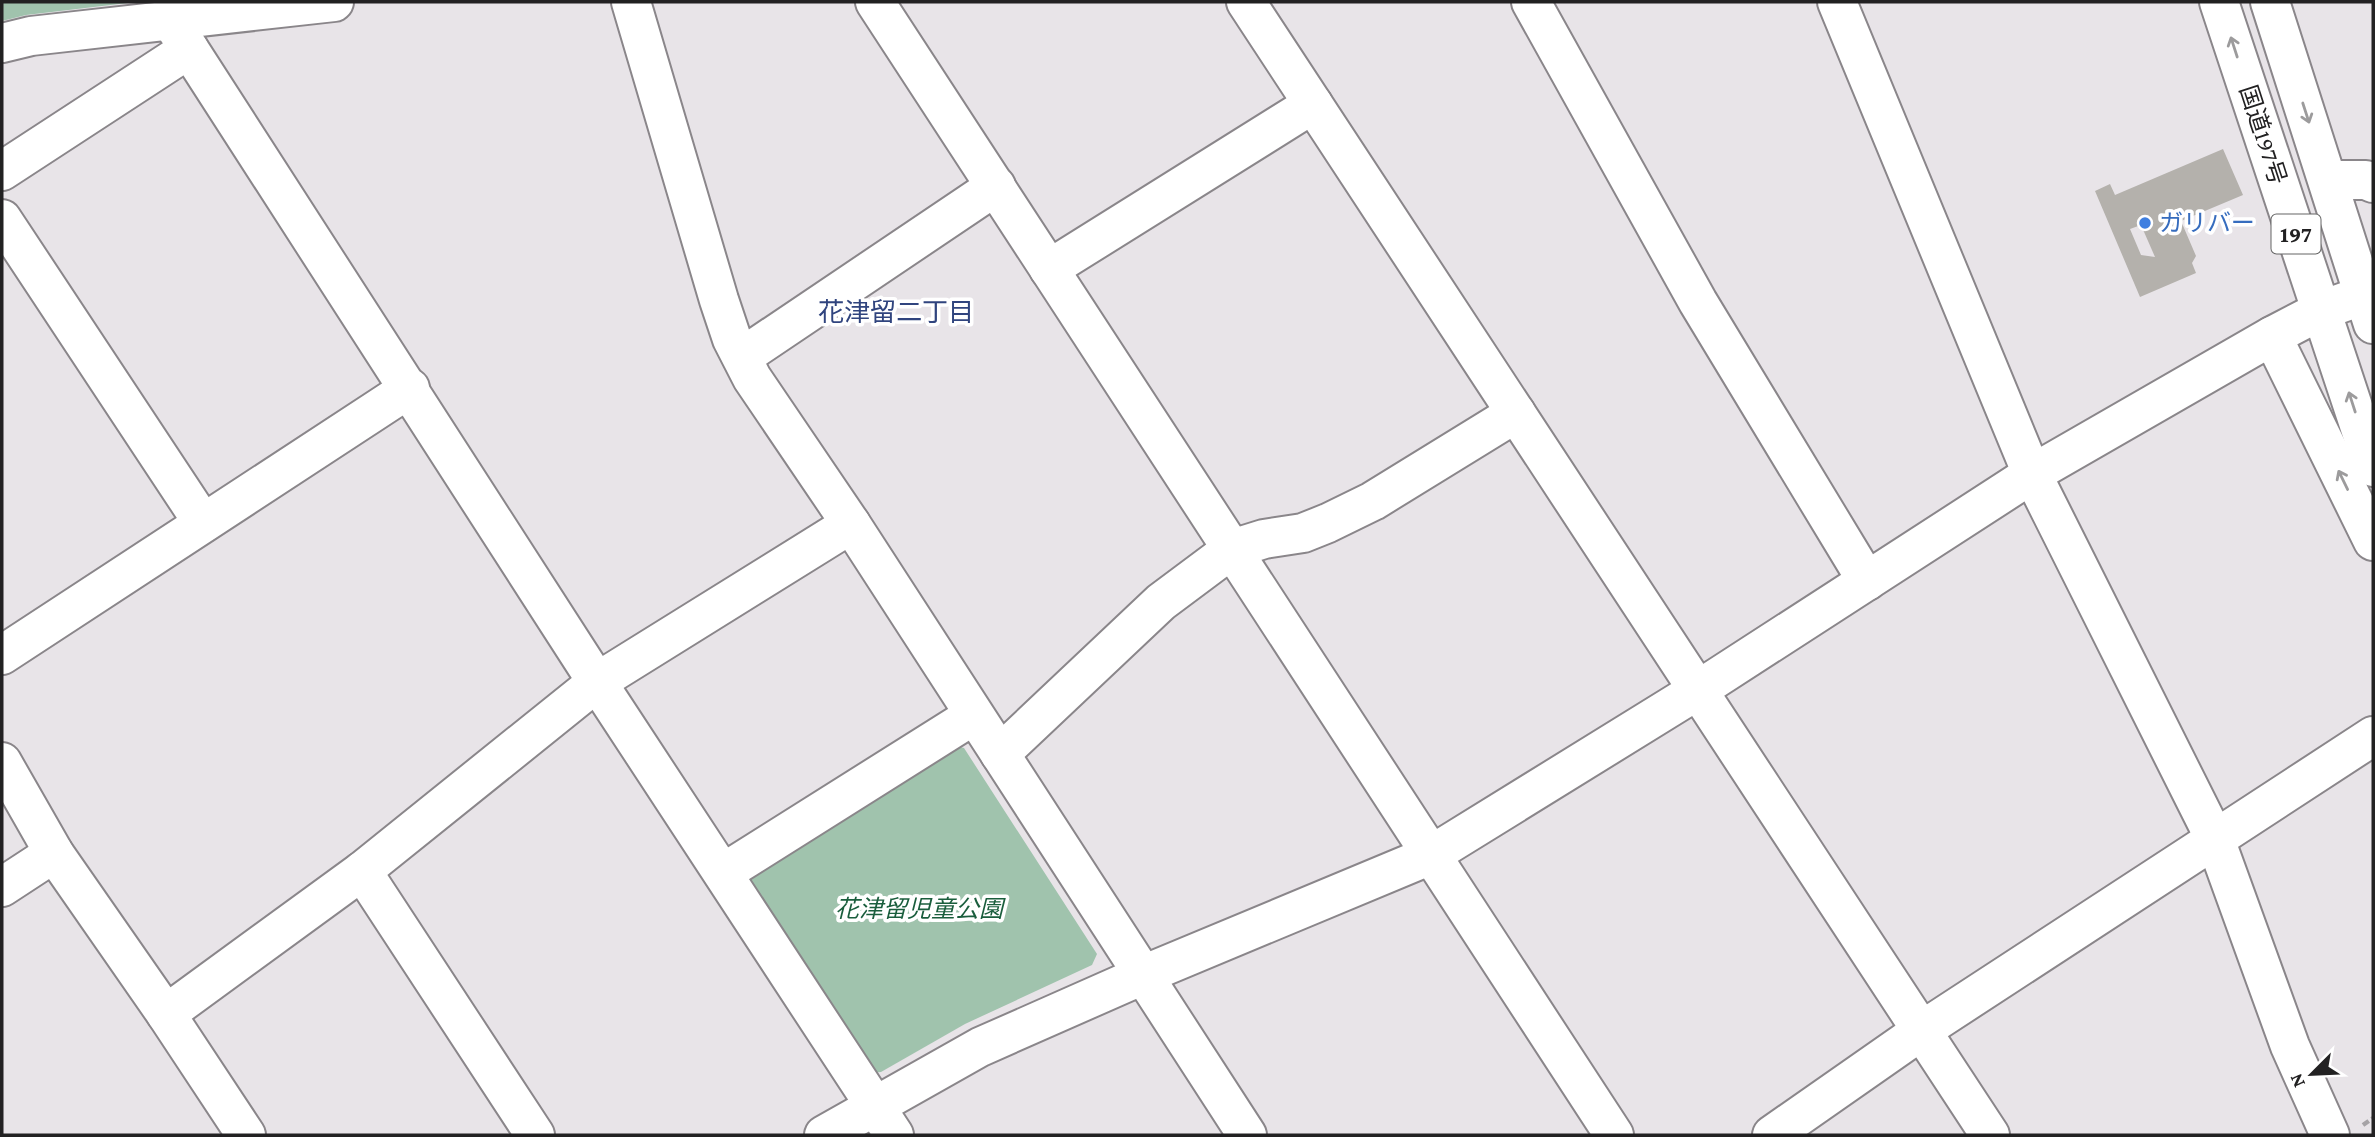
<svg xmlns="http://www.w3.org/2000/svg" width="2375" height="1137" font-family="'Crimson Pro','Noto Sans JP',serif">
  <style>
    .green { fill: #a0c3ad }
    .building { fill: #b4b1ac; fill-rule: evenodd }
    .lines { fill: none; stroke-linecap: round; stroke-linejoin: round }
    .minor-casing { stroke: #8a868a; stroke-width: 42 }
    .highway-casing { stroke: #8a868a; stroke-width: 42 }
    .path { stroke: #a6a3a6; stroke-width: 4.5; stroke-dasharray: 7 3.5; stroke-linecap: butt }
    .minor { stroke: #fff; stroke-width: 38 }
    .highway { stroke: #fff; stroke-width: 38 }
    .oneway { stroke: #9c9b9c }
    .shop-dot { fill: #3f7fe0; stroke: #fff; stroke-width: 2.5 }
    .labels { text-anchor: middle; stroke-width: 7; stroke-linejoin: round; paint-order: stroke }
    .shield { fill: #fff; stroke: #646464; stroke-width: 2 }
    .shield-label { font-size: 23px; font-weight: bold; fill: #222122 }
    .street-label { font-size: 24px; fill: #222122; stroke: #fff }
    .shop-label { font-size: 24px; fill: #366cbe; stroke: #fff; text-anchor: start }
    .park-label { font-size: 24px; font-style: italic; fill: #1a5e3d; stroke: #fff }
    .neighbourhood-label { font-size: 26px; fill: #30447e; stroke: #fff }
  </style>
  <rect width="100%" height="100%" fill="#e8e4e8"/>
  <g class="green">
    <polygon points="2,2 136,2 26,15 2,21"/>
    <polygon points="949,744 964,748 1097,954 1092,965 965,1024 881,1072 870,1073 748,890 751,870"/>
  </g>
  <path class="building" d="M2223 149 2243 195 2181 221 2196 256 2192 263 2196 273 2140 297 2095 191 2110 184 2115 195ZM2141 225 2155 257 2141 255 2130 229Z"/>
  <g class="lines">
    <g class="minor-casing">
      <g id="minor">
        <polyline points="631,2 719,300 732,339 752,378 851,524 1247,1135"/>
        <polyline points="875,2 1614,1135"/>
        <polyline points="1246,2 1990,1135"/>
        <polyline points="1531,2 1698,302 1867,581"/>
        <polyline points="1837,2 2032,474 2215,839 2290,1046 2330,1135"/>
        <polyline points="171,21 597,682 894,1135"/>
        <polyline points="2,43 31,36 334,2"/>
        <polyline points="2,171 189,49"/>
        <polyline points="2328,180 2366,180 2373,183"/>
        <polyline points="2,219 203,523"/>
        <polyline points="1049,269 1313,104"/>
        <polyline points="742,357 996,186"/>
        <polyline points="2,655 410,388"/>
        <polyline points="1000,754 1161,602 1232,549 1264,539 1303,533 1328,523 1373,501 1516,413"/>
        <polyline points="2,762 54,853 166,1014 246,1135"/>
        <polyline points="362,871 535,1135"/>
        <polyline points="723,873 974,715"/>
        <polyline points="2,887 54,853"/>
        <polyline points="166,1014 362,871 597,682 851,524"/>
        <polyline points="824,1135 980,1047 1143,975 1431,855 1698,690 2032,474 2272,336 2322,310 2364,295"/>
        <polyline points="1772,1135 1921,1031 2373,736"/>
      </g>
    </g>
    <g class="highway-casing">
      <g id="highway">
        <polyline points="2219,2 2373,467"/>
        <polyline points="2270,2 2373,324"/>
        <polyline points="2272,336 2373,541"/>
      </g>
    </g>
    <polyline class="path" points="2363,1125 2373,1118"/>
    <use href="#minor" class="minor"/>
    <use href="#highway" class="highway"/>
  </g>
  <defs><path id="oneway-shaft" d="M-6 0H5M1.5-3L5.5 0L1.5 3" fill="none" stroke-width="1.6" stroke-linecap="round" stroke-linejoin="round" transform="scale(1.75)"/></defs>
  <g class="oneway">
    <use href="#oneway-shaft" transform="translate(2234 47) rotate(-108)"/>
    <use href="#oneway-shaft" transform="translate(2306 113) rotate(72)"/>
    <use href="#oneway-shaft" transform="translate(2352 402) rotate(-108)"/>
    <use href="#oneway-shaft" transform="translate(2343 480) rotate(-116)"/>
  </g>
  <circle class="shop-dot" cx="2145" cy="223" r="7"/>
  <g class="labels">
    <rect class="shield" x="2271.5" y="214.5" width="49" height="39" rx="5"/>
    <g class="shield-label">
      <text x="2296" y="242">197</text>
    </g>
    <g class="street-label">
      <text transform="translate(2263 135) rotate(72)" y="8">国道197号</text>
    </g>
    <g class="shop-label">
      <text x="2159" y="231">ガリバー</text>
    </g>
    <g class="park-label">
      <text x="919" y="917">花津留児童公園</text>
    </g>
    <g class="neighbourhood-label">
      <text x="896" y="321">花津留二丁目</text>
    </g>
  </g>
  <rect width="2375" height="1137" fill="none" stroke="#222122" stroke-width="7"/>
  <g transform="translate(2312 1074) rotate(246)" stroke="#ffffff" stroke-width="5" paint-order="stroke">
  <path d="M0-5L12 26L0 18L-12 26Z" fill="#222122"/>
  <text y="-10" font-size="19" font-weight="bold" text-anchor="middle" fill="#222122">N</text>
  </g>
</svg>
